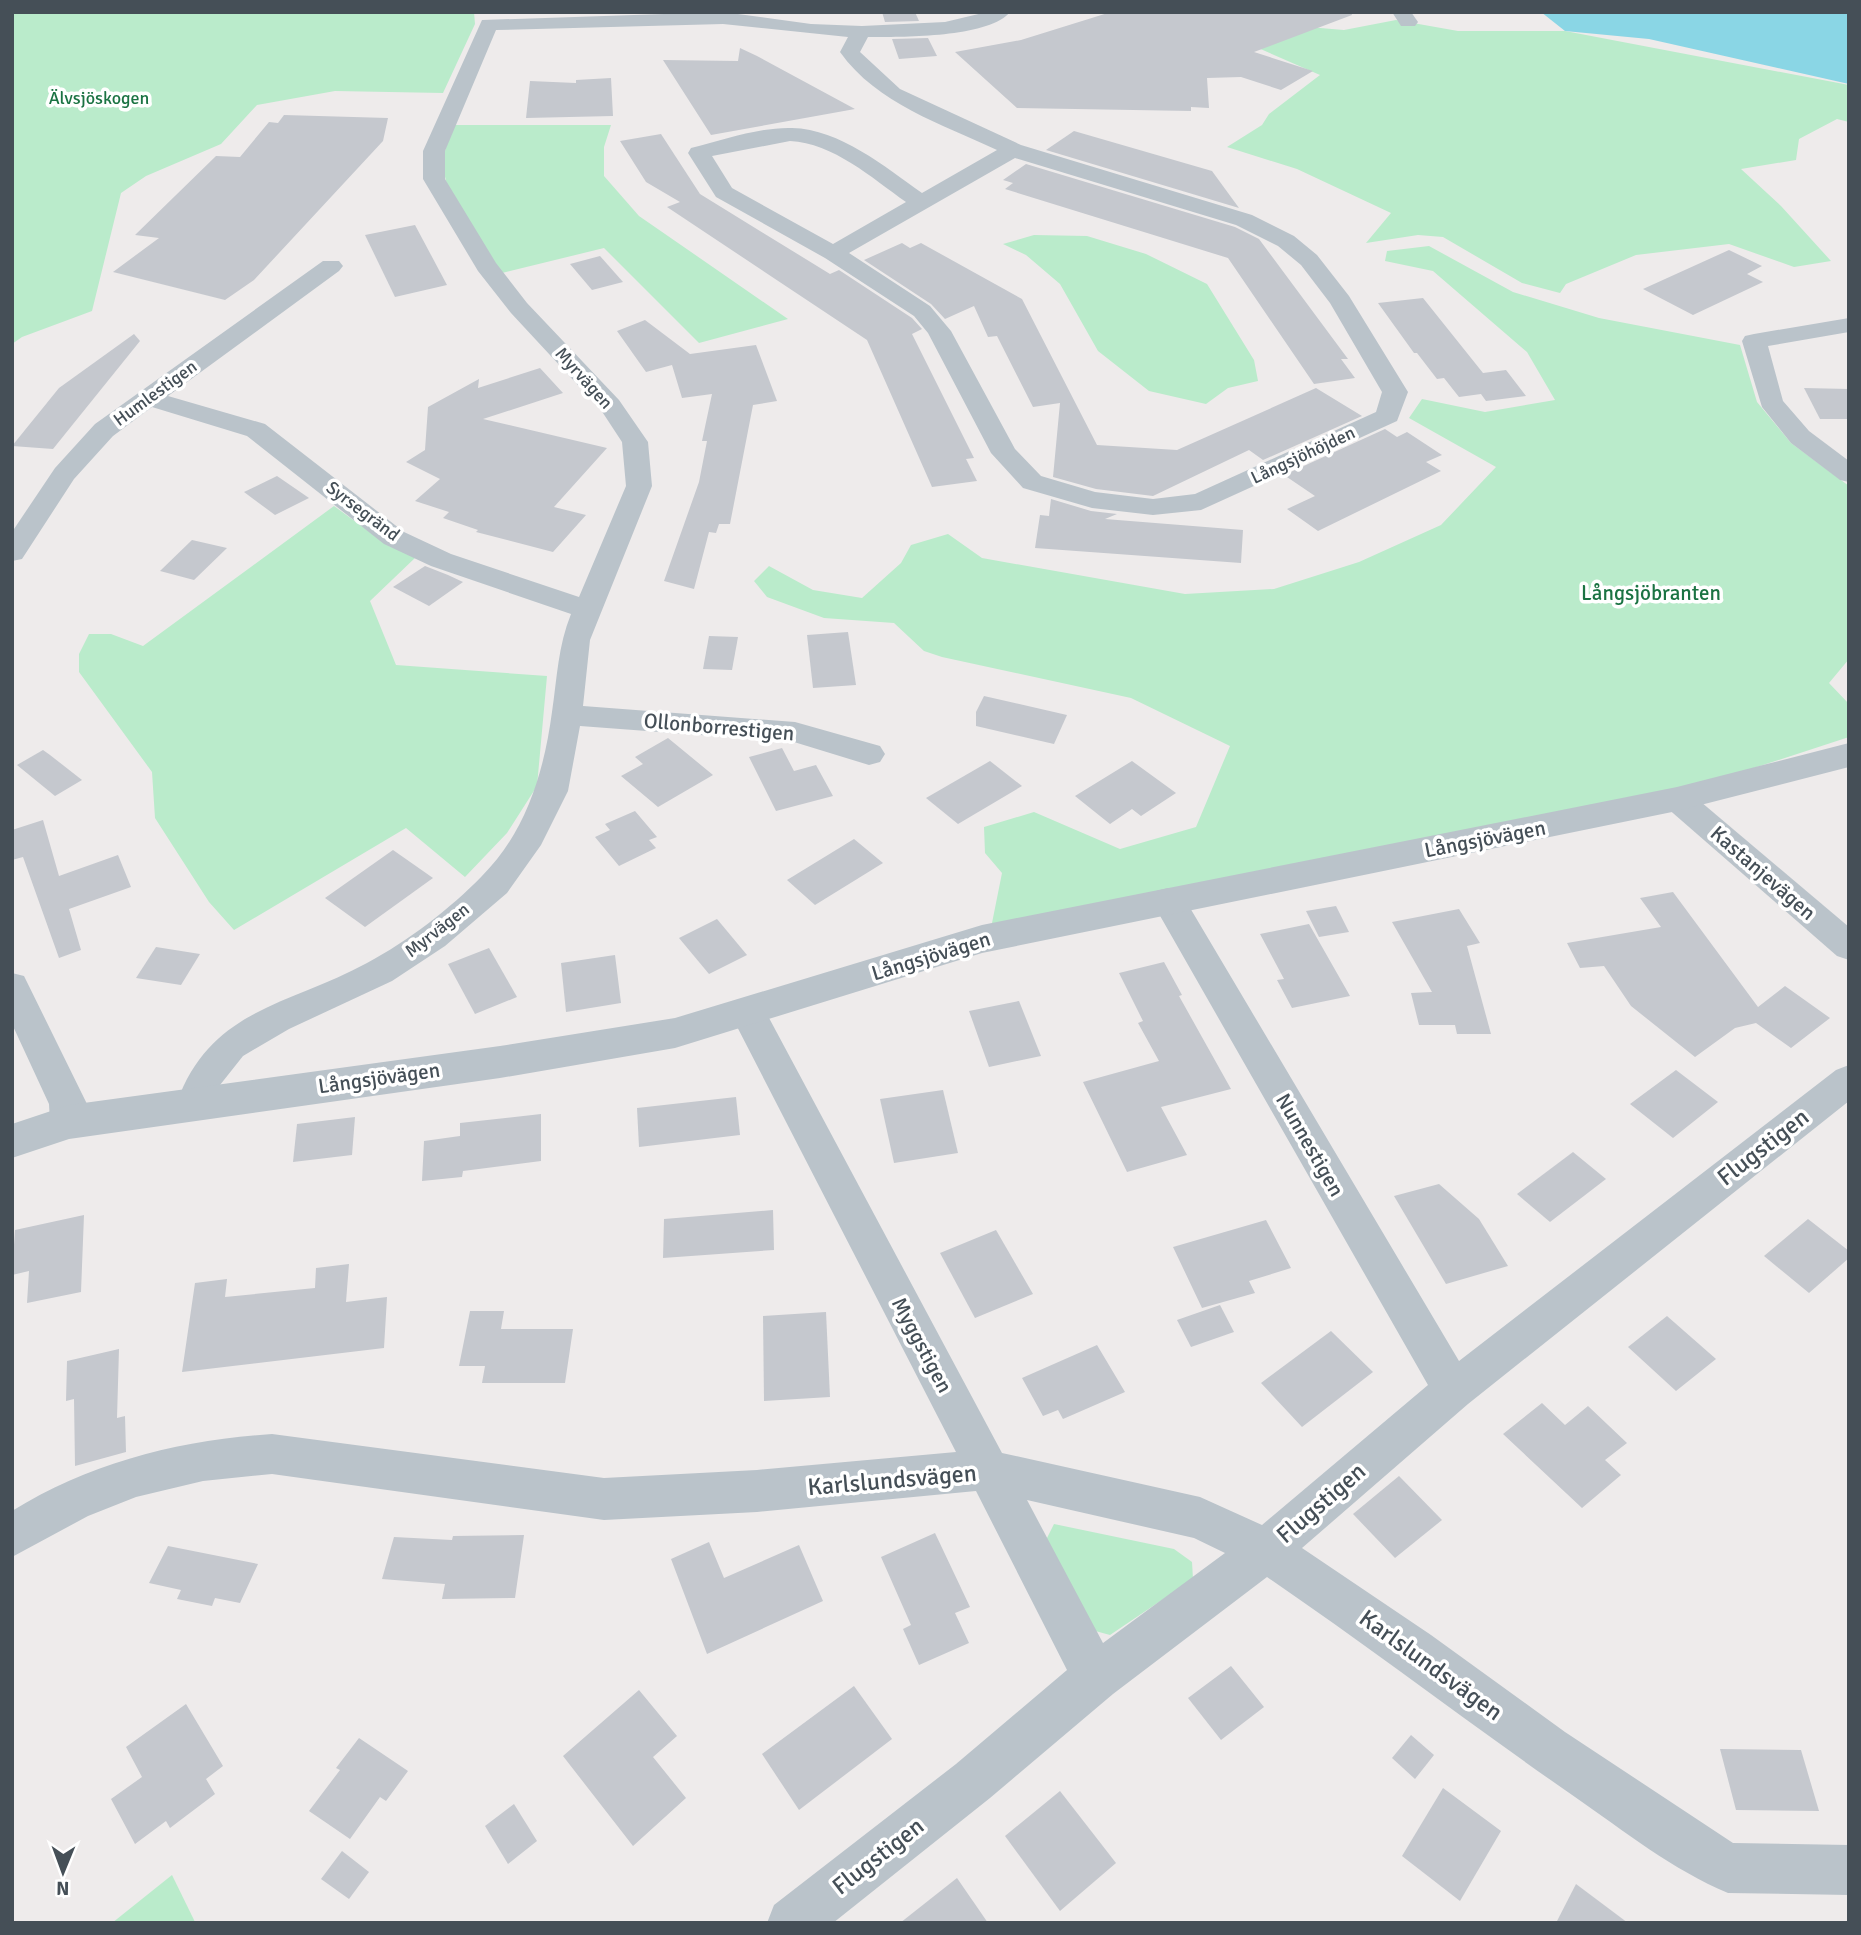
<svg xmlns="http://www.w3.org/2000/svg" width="1861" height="1935" font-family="Signika,sans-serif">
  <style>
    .green { fill: #baebcb }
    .water { fill: #8ad6e5 }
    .building { fill: #c5c8ce }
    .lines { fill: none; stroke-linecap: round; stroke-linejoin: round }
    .minor { fill: #bac3ca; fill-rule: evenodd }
    .tertiary { fill: #bac3ca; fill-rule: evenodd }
    .labels { text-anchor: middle; stroke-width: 7; stroke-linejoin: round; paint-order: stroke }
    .far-park-label { font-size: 18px; fill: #1b7343; stroke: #fff }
    .far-street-label { font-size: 18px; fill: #454f57; stroke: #fff }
    .park-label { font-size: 21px; fill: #1b7343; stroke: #fff }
    .street-label { font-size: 21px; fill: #454f57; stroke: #fff }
    .near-street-label { font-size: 24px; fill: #454f57; stroke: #fff }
  </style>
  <rect width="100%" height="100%" fill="#eeebeb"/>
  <g class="green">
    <polygon points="12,12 474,12 475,24 443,93 335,91 257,105 221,144 146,176 121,193 92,311 22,337 12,344"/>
    <polygon points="1396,20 1458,31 1565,31 1849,85 1849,122 1837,119 1799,139 1796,160 1741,169 1781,206 1831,261 1794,267 1729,244 1636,255 1566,284 1560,293 1522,283 1443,237 1418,235 1366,243 1391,213 1297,169 1227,147 1262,125 1269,114 1320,75 1233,37 1284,25 1344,30"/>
    <path d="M455 125H611L604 147V176L639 216 788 319 699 343 604 248 502 273C479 239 436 196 445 151 447 142 452 133 455 125Z"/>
    <polygon points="1034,235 1087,236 1146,254 1207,284 1254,360 1258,381 1228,388 1206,404 1149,391 1098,351 1060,284 1026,255 1003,244"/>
    <polygon points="1429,246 1513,292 1599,318 1740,345 1757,402 1791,443 1849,486 1849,659 1829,683 1849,704 1849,737 1674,794 991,928 1002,873 985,853 984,827 1034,812 1120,849 1196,827 1230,746 1131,698 942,657 924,651 894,623 824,618 767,597 754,581 769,566 813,590 862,598 901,563 911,545 948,534 982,558 1185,594 1274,589 1359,562 1441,525 1496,467 1409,418 1422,399 1485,412 1555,400 1527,352 1433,271 1385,261 1387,251"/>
    <polygon points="334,506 389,546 416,557 370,601 396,665 547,676 537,786 507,833 465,877 406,828 234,930 209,902 155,818 152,772 79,672 79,654 89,634 111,634 143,646"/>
    <polygon points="1054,1524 1174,1549 1192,1562 1193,1579 1110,1635 1088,1629 1043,1546"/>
    <polygon points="172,1875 195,1922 112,1923"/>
  </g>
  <polygon class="water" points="1541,12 1849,12 1849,84 1649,39 1565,31"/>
  <g class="building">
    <polygon points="882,12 915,12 919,21 885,22"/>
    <polygon points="1111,12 1351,12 1352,15 1254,52 1313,71 1281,90 1241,77 1207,78 1209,108 1191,107 1191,111 1017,108 955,52 1021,40"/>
    <polygon points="928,38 937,56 899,59 892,39"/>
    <polygon points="740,48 757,56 855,109 711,135 663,60 738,61"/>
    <polygon points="611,78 613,116 526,118 530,81 576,83 576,80"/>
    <polygon points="284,115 388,118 383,141 254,280 225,300 113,272 159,238 135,235 216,156 240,157 269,122 278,123"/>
    <polygon points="1074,131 1212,171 1239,208 1046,150"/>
    <polygon points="661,134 700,194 830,274 839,270 912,318 922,329 912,334 974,458 966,459 977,481 932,487 867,340 667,207 680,202 646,182 620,141"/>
    <polygon points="1026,164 1235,227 1259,239 1348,359 1341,359 1355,378 1314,384 1228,258 1005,189 1013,183 1003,180"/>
    <polygon points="415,225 447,285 395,297 365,235"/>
    <polygon points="902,243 910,248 921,243 1022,299 1097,445 1177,450 1316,388 1362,416 1263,460 1249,450 1153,496 1096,489 1053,477 1060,403 1033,407 997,336 988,337 974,306 945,319 931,304 864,260"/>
    <polygon points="1729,250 1762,266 1747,274 1763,282 1693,315 1643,289"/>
    <polygon points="600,256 623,282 592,290 570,264"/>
    <polygon points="1423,298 1483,373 1506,370 1526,396 1486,401 1481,394 1459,397 1444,378 1437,379 1417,353 1414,353 1378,303"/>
    <polygon points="645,320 690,354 756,345 777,401 753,405 730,524 719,524 716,533 709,532 694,589 664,581 699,482 707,441 702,441 712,394 682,398 672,365 646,372 617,331"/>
    <polygon points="134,334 140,341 53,449 12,446 59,388"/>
    <polygon points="540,368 563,393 483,419 607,448 554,507 586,515 553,552 476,532 478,530 443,518 449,512 415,501 440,479 406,462 425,450 428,407 479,379 478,388"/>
    <polygon points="1804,388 1849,389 1849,419 1820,419"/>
    <polygon points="1385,429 1397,437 1407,432 1442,455 1426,462 1441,471 1318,531 1287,509 1315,496 1284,475"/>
    <polygon points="277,476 309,498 275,515 244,492"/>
    <polygon points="1051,499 1091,511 1117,514 1105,519 1243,530 1241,563 1035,548 1040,515 1049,516"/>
    <polygon points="192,540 227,548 194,580 160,571"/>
    <polygon points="425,566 448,575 463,582 429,606 393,587"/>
    <polygon points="848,632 856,685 813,688 807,635"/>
    <polygon points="709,636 738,637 732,670 703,669"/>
    <polygon points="984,696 1067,715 1054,744 976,726 976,712"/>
    <polygon points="668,738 713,775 658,807 621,776 643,764 635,757"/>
    <polygon points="782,748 794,771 816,765 833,796 776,811 749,757"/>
    <polygon points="43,750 50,755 82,780 55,796 17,765"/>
    <polygon points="990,761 1022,786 958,824 926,798"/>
    <polygon points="1132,761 1176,793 1141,816 1132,809 1110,824 1075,796"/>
    <polygon points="635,811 657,837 649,840 656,848 619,866 595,837 610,830 605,824"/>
    <polygon points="43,820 59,876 118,855 131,887 69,909 81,950 59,958 23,857 12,860 12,830"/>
    <polygon points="854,839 883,863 815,905 787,880"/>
    <polygon points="393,850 433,878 365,927 325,898"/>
    <polygon points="1673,892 1758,1007 1785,986 1830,1018 1791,1048 1756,1023 1735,1028 1695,1057 1631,1006 1604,966 1580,968 1567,943 1661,927 1640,898"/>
    <polygon points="1336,906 1349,932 1319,937 1306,911"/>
    <polygon points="1459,909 1480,943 1467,946 1491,1034 1457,1034 1455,1025 1419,1025 1411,993 1432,992 1392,922"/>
    <polygon points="717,919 747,955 709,974 679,938"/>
    <polygon points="1309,924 1350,996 1292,1008 1277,980 1284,979 1260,934"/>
    <polygon points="156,947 200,954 181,985 136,978"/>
    <polygon points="489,948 517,997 475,1014 448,964"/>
    <polygon points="615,955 621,1003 566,1012 561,963"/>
    <polygon points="1164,962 1182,995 1179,996 1231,1089 1161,1107 1187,1155 1127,1172 1083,1082 1159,1061 1138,1023 1143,1021 1119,973"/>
    <polygon points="1019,1001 1041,1056 989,1067 969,1011"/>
    <polygon points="1676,1070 1718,1102 1673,1138 1630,1104"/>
    <polygon points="943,1090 958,1153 894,1163 880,1099"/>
    <polygon points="736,1097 740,1135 639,1147 637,1108"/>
    <polygon points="541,1114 541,1161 463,1171 462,1177 422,1181 424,1141 460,1136 460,1123"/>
    <polygon points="355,1117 352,1155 293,1162 297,1124"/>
    <polygon points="1573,1152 1606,1179 1550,1222 1517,1194"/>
    <polygon points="1439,1184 1479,1219 1508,1266 1446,1284 1394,1196"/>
    <polygon points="773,1210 774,1250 663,1258 664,1219"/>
    <polygon points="84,1215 81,1292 27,1303 29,1271 12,1275 15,1230"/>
    <polygon points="1808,1219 1849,1251 1849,1258 1809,1293 1764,1256"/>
    <polygon points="1266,1220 1291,1268 1249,1281 1255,1293 1202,1308 1173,1247"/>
    <polygon points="996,1230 1033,1294 975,1318 940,1253"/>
    <polygon points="349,1264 346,1302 387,1297 384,1348 182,1372 195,1283 227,1279 225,1297 315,1288 316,1268"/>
    <polygon points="1220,1305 1234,1332 1191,1347 1177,1320"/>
    <polygon points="470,1311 504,1311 501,1329 573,1329 565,1383 482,1383 485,1366 459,1366"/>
    <polygon points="826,1312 830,1397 764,1401 763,1316"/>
    <polygon points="1667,1316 1716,1359 1676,1391 1628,1347"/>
    <polygon points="1331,1331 1373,1372 1302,1427 1261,1383"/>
    <polygon points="1097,1345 1125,1392 1063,1419 1058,1410 1043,1416 1022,1378"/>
    <polygon points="119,1349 117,1418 125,1416 126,1452 75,1466 74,1399 66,1401 67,1361"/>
    <polygon points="1542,1403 1565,1425 1588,1406 1627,1443 1605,1460 1621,1475 1582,1508 1503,1434"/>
    <polygon points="1399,1476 1442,1520 1395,1558 1353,1514"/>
    <polygon points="935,1533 970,1607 955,1613 969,1643 919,1665 903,1629 911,1625 881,1557"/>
    <polygon points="524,1535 515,1598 442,1599 445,1584 382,1579 394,1537 452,1540 453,1536"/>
    <polygon points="709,1542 724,1578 799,1545 823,1601 707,1654 671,1559"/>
    <polygon points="168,1546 258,1564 240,1603 215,1598 212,1606 177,1599 181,1590 149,1583"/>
    <polygon points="1231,1666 1264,1707 1221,1740 1188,1698"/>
    <polygon points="854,1686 892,1739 799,1810 762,1754"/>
    <polygon points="639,1690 677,1736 653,1757 686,1798 633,1846 563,1756"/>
    <polygon points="186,1704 223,1766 206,1779 215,1794 170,1828 166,1821 135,1844 111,1799 142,1777 126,1747"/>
    <polygon points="1411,1735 1434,1755 1415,1779 1392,1758"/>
    <polygon points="359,1738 408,1771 386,1801 380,1797 350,1839 309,1811 340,1770 336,1768"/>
    <polygon points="1720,1749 1801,1750 1819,1811 1736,1810"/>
    <polygon points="1443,1788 1501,1831 1460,1901 1402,1856"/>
    <polygon points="1060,1791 1116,1863 1060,1911 1005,1836"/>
    <polygon points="514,1804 537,1841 508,1864 485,1826"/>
    <polygon points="342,1851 369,1872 349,1899 321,1879"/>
    <polygon points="957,1878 988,1923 900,1923"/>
    <polygon points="1576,1884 1628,1923 1556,1923"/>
  </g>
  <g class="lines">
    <g class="minor">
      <path d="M723 12 811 24 862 26 945 22 987 12H1010C989 38 900 37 868 37L860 52 900 89 1021 145 1252 215 1294 236 1317 255 1349 296 1408 392 1397 421 1201 510 1153 515 1092 508 1023 488 991 453 928 333 914 316 825 258 716 197 688 153 691 148C724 140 759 127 792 128 840 129 885 167 922 193L997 150C942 124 877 104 840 52L848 37 723 24 496 30 445 151V179L496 263 527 303 619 400 648 442 652 486 590 640 583 706 795 722 880 746 885 754 880 762 869 765 794 742 580 726 568 791 541 845 507 893 445 946 392 981 289 1029 243 1056 220 1085 209 1113 196 1117 183 1113 177 1102C211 1008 290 1005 367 963 408 941 450 909 482 876 526 832 544 772 552 712 557 678 558 646 571 614L431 566 384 544 247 436 152 407 113 436 74 479 22 559 12 561V532L55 468 95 424 323 261H339L343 266 339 271 168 396 265 424 404 532 451 554 579 597 626 486 622 442 601 410 511 313 478 271 423 179V151L482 20ZM790 141C833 143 872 178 906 202L833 244 732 188 712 156ZM1015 158 1236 225 1278 246 1301 265 1330 303 1382 392 1376 412 1195 494 1153 499 1095 492 1041 476 1015 449 951 331 930 306 849 253Z"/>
      <polygon points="1392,12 1411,12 1418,22 1415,26 1401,26"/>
      <polygon points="1849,318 1849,332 1768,346 1783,401 1809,431 1849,461 1849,482 1840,480 1791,443 1762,407 1742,341 1745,336 1754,334"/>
      <polygon points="1677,788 1688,791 1849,927 1849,960 1837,956 1666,807 1661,799 1666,791"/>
      <path d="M1168 888 1180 891 1459 1361 1836 1070 1849 1065V1101L1468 1404 1302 1548 1431 1635 1565 1732 1733 1843 1849 1845V1895L1728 1893C1673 1870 1624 1831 1575 1797 1471 1725 1371 1648 1267 1577L1113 1694 990 1798 833 1923H767L774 1905 956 1764 1067 1670 976 1491 757 1512 604 1520 272 1474 203 1481 136 1497 88 1516 12 1557V1511C91 1462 180 1440 272 1434L604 1478 757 1470 956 1452 730 1013 735 1003 748 999 761 1003 1002 1453 1200 1497 1262 1525 1428 1385 1151 900 1156 891ZM1027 1500 1194 1538 1225 1553 1103 1643Z"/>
      <polygon points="12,973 24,976 87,1104 88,1122 82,1133 69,1137 56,1133 50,1122 49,1104 12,1024"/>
    </g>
    <polygon class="tertiary" points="1849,743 1849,767 1677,811 982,953 675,1048 500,1078 69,1139 12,1158 12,1124 69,1105 500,1046 675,1018 982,925 1677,787"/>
  </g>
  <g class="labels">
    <g class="far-park-label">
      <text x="99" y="104">Älvsjöskogen</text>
    </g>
    <g class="far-street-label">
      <text transform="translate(584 378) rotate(48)" y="6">Myrvägen</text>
      <text transform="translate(155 393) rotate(-36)" y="6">Humlestigen</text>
      <text transform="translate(1303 455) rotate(-25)" y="6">Långsjöhöjden</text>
      <text transform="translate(363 511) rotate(37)" y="6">Syrsegränd</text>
      <text transform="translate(437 930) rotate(-38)" y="6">Myrvägen</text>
    </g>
    <g class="park-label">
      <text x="1651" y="600">Långsjöbranten</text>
    </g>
    <g class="street-label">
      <text transform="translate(719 727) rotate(5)" y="7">Ollonborrestigen</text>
      <text transform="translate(1485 839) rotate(-11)" y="7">Långsjövägen</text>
      <text transform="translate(1763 873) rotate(41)" y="7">Kastanjevägen</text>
      <text transform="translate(931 956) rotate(-17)" y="7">Långsjövägen</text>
      <text transform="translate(379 1078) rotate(-8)" y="7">Långsjövägen</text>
      <text transform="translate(1310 1145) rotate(60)" y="7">Nunnestigen</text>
      <text transform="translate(922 1345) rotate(62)" y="7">Myggstigen</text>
    </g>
    <g class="near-street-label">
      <text transform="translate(1763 1147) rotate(-38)" y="8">Flugstigen</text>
      <text transform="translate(892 1480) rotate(-5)" y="8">Karlslundsvägen</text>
      <text transform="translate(1321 1503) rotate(-41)" y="8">Flugstigen</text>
      <text transform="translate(1431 1665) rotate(36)" y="8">Karlslundsvägen</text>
      <text transform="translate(878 1856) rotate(-38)" y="8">Flugstigen</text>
    </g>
  </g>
  <rect width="1861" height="1935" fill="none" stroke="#454f57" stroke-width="28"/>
  <g transform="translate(63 1872) rotate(181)" stroke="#ffffff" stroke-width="5" paint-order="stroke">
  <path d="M0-5L12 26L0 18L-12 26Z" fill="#454f57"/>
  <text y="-10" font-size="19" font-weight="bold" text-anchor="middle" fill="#454f57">N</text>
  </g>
</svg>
